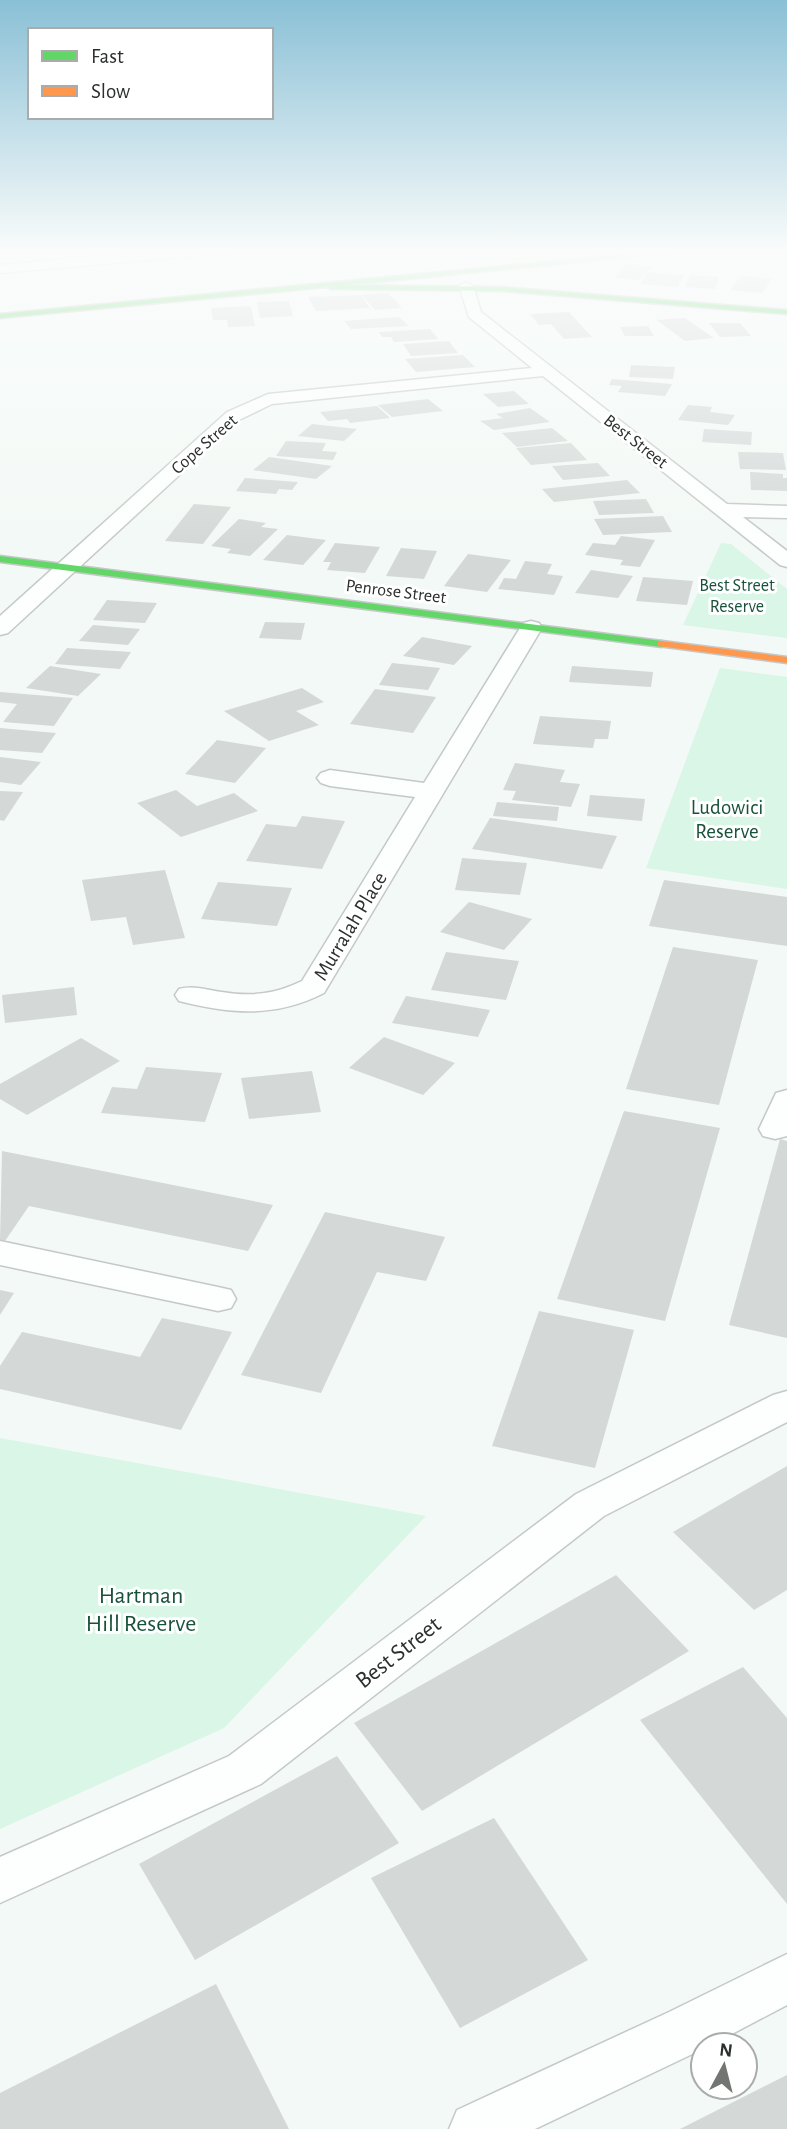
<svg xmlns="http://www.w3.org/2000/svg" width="787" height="2129" font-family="'Alegreya Sans',sans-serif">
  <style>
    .green { fill: #d9f6e7 }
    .building { fill: #d4d9d7 }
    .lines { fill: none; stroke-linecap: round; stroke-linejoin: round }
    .street-casing { stroke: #c4c9c7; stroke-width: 3 }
    .fast-casing { stroke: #c4c9c7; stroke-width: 3 }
    .slow-casing { stroke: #c4c9c7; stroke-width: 3 }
    .street { fill: #fdfefe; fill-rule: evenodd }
    .fast { fill: #63d668; fill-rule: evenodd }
    .slow { fill: #ff974d; fill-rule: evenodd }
    .labels { text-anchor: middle; stroke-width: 6; stroke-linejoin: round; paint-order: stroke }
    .far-street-label { font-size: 18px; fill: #2b2f2d; stroke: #fff }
    .far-park-label { font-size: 18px; fill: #18523b; stroke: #fff }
    .park-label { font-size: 21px; fill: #18523b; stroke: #fff }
    .street-label { font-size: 21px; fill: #2b2f2d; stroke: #fff }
    .near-park-label { font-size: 24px; fill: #18523b; stroke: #fff }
    .near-street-label { font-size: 24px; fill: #2b2f2d; stroke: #fff }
  </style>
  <rect width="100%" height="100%" fill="#f3f9f6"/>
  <g class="green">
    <polygon points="721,543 731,544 787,589 787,638 683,625"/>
    <polygon points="720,668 787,677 787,889 646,868"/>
    <polygon points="0,1438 426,1516 224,1728 0,1829"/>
  </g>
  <g class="building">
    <polygon points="627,264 652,267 639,280 614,278"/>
    <polygon points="647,272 684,275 678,287 641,284"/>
    <polygon points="690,275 719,277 715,289 685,287"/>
    <polygon points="741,276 772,279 762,293 730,290"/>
    <polygon points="388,293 402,308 375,310 362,295"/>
    <polygon points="361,295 370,308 316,311 308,297"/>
    <polygon points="289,301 293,316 260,318 257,302"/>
    <polygon points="251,306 255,326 228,327 227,320 213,320 211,308"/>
    <polygon points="569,312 592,337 564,339 551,324 539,325 530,314"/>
    <polygon points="399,317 409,326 351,329 344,321"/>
    <polygon points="685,318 714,338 685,341 657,320"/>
    <polygon points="709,323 740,323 751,336 720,337"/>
    <polygon points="648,326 654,336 625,336 620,327"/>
    <polygon points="430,329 438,339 394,342 391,337 382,337 379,332"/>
    <polygon points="449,341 458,353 411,356 403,344"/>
    <polygon points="463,355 475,367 416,372 405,359"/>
    <polygon points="631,365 675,367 673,379 629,377"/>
    <polygon points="612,379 672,384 665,396 618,392 622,386 609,385"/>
    <polygon points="514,391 529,404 498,407 483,394"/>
    <polygon points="428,399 443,411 392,417 378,405"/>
    <polygon points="688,405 712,407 710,412 735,415 728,425 678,420"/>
    <polygon points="377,406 390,418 350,423 347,419 328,421 320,412"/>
    <polygon points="530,408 550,422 494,430 480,421 503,418 496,414"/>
    <polygon points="312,424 357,429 344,441 298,436"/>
    <polygon points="552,428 568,441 517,447 502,433"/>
    <polygon points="704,429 752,432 751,445 702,442"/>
    <polygon points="286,441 326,443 322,451 337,452 333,460 276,456"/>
    <polygon points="571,443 587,460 531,465 516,448"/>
    <polygon points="738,452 783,453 786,470 740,469"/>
    <polygon points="269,457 332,466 316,479 253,470"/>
    <polygon points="598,463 610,476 563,480 552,466"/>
    <polygon points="750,472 783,474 783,478 787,478 787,491 751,490"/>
    <polygon points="245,478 298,482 292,490 279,489 276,494 236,491"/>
    <polygon points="627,480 640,493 554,502 542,489"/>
    <polygon points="646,499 654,513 599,515 593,501"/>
    <polygon points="194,504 231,507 203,544 165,541"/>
    <polygon points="663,516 672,532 603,535 594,519"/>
    <polygon points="239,519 266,523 261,527 278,529 250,556 227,553 231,549 211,546"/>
    <polygon points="287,535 326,540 303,565 263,560"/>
    <polygon points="621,536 655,540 640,567 620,565 623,560 585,555 593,543 615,545"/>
    <polygon points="335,543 380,547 365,573 327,570 331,562 323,562"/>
    <polygon points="401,548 437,551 424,579 386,576"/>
    <polygon points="468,554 511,560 487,592 444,586"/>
    <polygon points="525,561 552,564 547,574 563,576 554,595 498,589 504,578 516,579"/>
    <polygon points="591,570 633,576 618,598 575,593"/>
    <polygon points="643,577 693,581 687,605 636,601"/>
    <polygon points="107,600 157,603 145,623 93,620"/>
    <polygon points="265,622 305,623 301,640 259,638"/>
    <polygon points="93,625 140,629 128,645 79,641"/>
    <polygon points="422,637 472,646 454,665 403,656"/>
    <polygon points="67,648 131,652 120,669 55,664"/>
    <polygon points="392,663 440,668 428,690 379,685"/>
    <polygon points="50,666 101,674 78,696 26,688"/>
    <polygon points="572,666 653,672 651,687 569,682"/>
    <polygon points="302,688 324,702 296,711 319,725 269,741 224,711"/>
    <polygon points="375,689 436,697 413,733 350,724"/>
    <polygon points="0,692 73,698 54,726 3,722 17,704 0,702"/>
    <polygon points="540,716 611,721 608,739 595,739 593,748 533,744"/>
    <polygon points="0,728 56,733 42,753 0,750"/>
    <polygon points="217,740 266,748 235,783 185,774"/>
    <polygon points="0,757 41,762 21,785 0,782"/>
    <polygon points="515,763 565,770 560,782 580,784 571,807 512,800 516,791 503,790"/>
    <polygon points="176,790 197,806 234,793 258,811 181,837 137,803"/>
    <polygon points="0,791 23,792 4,821 0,820"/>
    <polygon points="590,795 645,799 642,821 587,816"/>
    <polygon points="497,802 559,807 557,821 493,816"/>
    <polygon points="302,816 345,821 322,869 246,861 266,824 296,827"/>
    <polygon points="490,818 617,836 602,869 472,849"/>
    <polygon points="462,858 527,863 520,895 455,890"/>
    <polygon points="165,870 185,938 133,945 126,917 91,921 82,880"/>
    <polygon points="664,880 787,897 787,946 649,926"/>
    <polygon points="218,882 292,888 277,926 201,919"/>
    <polygon points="469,902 532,919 504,950 440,932"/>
    <polygon points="673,947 758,960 719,1105 626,1089"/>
    <polygon points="446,952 519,961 506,1000 431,990"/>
    <polygon points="74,987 77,1015 5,1023 2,995"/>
    <polygon points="406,996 490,1010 478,1037 392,1023"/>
    <polygon points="384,1037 455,1063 423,1095 349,1068"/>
    <polygon points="81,1038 120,1061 27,1115 0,1099 0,1084"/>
    <polygon points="146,1067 222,1073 205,1122 101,1113 112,1087 137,1089"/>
    <polygon points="312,1071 321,1112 249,1119 241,1078"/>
    <polygon points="624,1111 720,1128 665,1321 557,1299"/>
    <polygon points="780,1139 787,1141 787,1338 729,1325"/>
    <polygon points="2,1151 273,1205 248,1251 29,1206 5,1241 0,1240"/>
    <polygon points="325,1212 445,1237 426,1281 377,1272 321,1393 241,1375"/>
    <polygon points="0,1290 14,1293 0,1315"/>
    <polygon points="539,1311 634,1330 595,1468 492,1446"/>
    <polygon points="162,1318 232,1332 181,1430 0,1389 0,1366 22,1332 140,1357"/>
    <polygon points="787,1466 787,1590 754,1610 673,1532"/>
    <polygon points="616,1575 689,1651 422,1811 354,1723"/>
    <polygon points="743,1667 787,1718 787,1904 640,1720"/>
    <polygon points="337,1756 399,1843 195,1960 139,1864"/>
    <polygon points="494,1818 588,1960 460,2028 371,1878"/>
    <polygon points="216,1984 289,2129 0,2129 0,2093"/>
    <polygon points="787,2075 787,2129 680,2129"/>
  </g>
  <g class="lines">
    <g class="street-casing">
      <g id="street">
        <polygon points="179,249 235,249 228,253 0,273 0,265"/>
        <polygon points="466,282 473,286 481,312 727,504 787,506 787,518 743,517 787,551 787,567 780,565 543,376 272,404 239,420 8,633 0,635 0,616 227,412 268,394 532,368 469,317 459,286"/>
        <path d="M531 621 539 623 542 628 324 993C275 1018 231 1014 179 1001L175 995 179 989C194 985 207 990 222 992 252 997 275 994 302 981L415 797 330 786 321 783 317 778 321 773 330 770 424 783 520 628 523 623Z"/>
        <polygon points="787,1090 787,1136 775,1139 763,1136 759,1129 776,1093"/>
        <polygon points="0,1241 218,1287 231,1290 236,1299 231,1308 218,1311 0,1265"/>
        <polygon points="787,1391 787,1422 604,1516 261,1784 0,1903 0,1857 229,1756 576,1494 773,1395"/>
        <polygon points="787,1954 787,2005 711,2045 703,2045 703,2049 535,2129 449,2129 457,2110 669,2012"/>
      </g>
    </g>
    <g class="fast-casing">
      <g id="fast">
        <polygon points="680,249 706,249 349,285 502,287 787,310 787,314 502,291 331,289 327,287 0,318 0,314"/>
        <polygon points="0,556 662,641 668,644 662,647 0,562"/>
      </g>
    </g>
    <g class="slow-casing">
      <polygon id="slow" points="662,641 787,657 787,663 658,646 658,642"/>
    </g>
    <use href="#street" class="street"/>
    <use href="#fast" class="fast"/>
    <use href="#slow" class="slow"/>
  </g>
  <linearGradient id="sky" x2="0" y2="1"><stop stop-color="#8ac0d6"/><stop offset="0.46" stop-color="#fafcfb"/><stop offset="1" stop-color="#fafcfb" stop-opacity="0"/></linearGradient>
  <rect width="787" height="547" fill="url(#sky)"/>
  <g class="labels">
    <g class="far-street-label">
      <text transform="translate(636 441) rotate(38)" y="6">Best Street</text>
      <text transform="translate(204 444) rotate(-41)" y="6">Cope Street</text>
      <text transform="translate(396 591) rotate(7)" y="6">Penrose Street</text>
    </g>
    <g class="far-park-label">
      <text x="737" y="591">Best Street<tspan x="737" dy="21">Reserve</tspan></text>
    </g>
    <g class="park-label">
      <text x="727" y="814">Ludowici<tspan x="727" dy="24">Reserve</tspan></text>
    </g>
    <g class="street-label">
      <text transform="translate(350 926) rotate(-59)" y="7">Murralah Place</text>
    </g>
    <g class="near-park-label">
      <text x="141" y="1603">Hartman<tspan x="141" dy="28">Hill Reserve</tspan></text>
    </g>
    <g class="near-street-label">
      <text transform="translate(398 1652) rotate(-38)" y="8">Best Street</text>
    </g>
  </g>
  <rect x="28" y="28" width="245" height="91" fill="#ffffff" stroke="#aaacab" stroke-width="2"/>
  <rect x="42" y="51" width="35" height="10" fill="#63d668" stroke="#aaacab" stroke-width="2"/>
  <text x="91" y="63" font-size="21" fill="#2b2f2d">Fast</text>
  <rect x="42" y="86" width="35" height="10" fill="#ff974d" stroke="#aaacab" stroke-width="2"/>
  <text x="91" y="98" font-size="21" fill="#2b2f2d">Slow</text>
  <g transform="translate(724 2066) rotate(7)"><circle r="33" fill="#ffffff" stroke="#aaacab" stroke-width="2"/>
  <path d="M0-5L12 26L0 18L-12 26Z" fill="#717673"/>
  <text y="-10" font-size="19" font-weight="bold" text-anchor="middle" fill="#2b2f2d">N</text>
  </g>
</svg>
